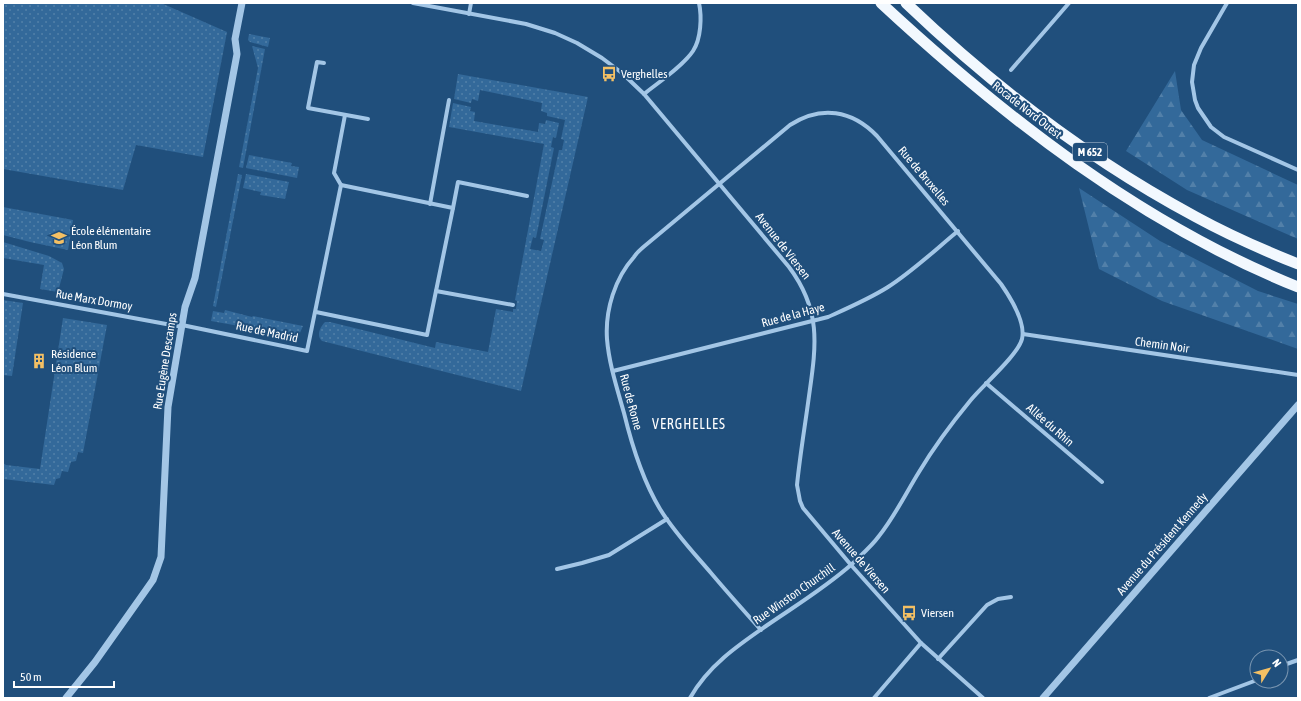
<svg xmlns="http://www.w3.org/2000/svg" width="1301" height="701" font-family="'Asap Condensed',sans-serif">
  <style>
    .grass { fill: url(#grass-dots) }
    .forest { fill: url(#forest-firs) }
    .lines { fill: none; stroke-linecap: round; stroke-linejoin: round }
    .minor { stroke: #a3c6e6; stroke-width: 4 }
    .tertiary { stroke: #a3c6e6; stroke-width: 7 }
    .trunk { stroke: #f2f8fe; stroke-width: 11 }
    .labels { text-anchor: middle; stroke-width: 4; stroke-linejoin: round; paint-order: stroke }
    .shield { fill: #204f7c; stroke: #bccad8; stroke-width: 1 }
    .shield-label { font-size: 11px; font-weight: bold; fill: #fff }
    .poi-label { font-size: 12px; fill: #fff; stroke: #204f7c; text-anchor: start }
    .street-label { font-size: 12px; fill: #fff; stroke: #204f7c }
    .quarter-label { font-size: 14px; letter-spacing: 1px; fill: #fff; stroke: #204f7c }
  </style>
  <defs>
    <pattern id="grass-dots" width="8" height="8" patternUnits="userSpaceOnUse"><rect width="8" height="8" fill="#33699a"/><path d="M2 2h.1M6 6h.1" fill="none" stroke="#5280a9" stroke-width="1.8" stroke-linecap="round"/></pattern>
    <pattern id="forest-firs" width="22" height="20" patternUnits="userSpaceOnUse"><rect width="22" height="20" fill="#33699a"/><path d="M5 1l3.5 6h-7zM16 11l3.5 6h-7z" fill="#5280a9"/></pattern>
  </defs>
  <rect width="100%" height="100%" fill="#204f7c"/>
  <g class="grass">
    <polygon points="3,3 161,3 227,32 203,157 136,145 123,190 3,169"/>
    <polygon points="249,34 270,38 268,47 250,42 248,40"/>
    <polygon points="252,46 265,49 243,168 239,167 258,68"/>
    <path d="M458 74 588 97 521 391 322 341C316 336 320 327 325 322H330L435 348 436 342 488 352 496 309 513 312V309H516L517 301 515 300 544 144 449 127 453 103 471 107 470 111 475 112 474 121 538 132 539 123 545 124 546 120 559 123 556 138 553 137 551 147 554 148 536 238 533 237 530 249 541 251 544 240 540 239 559 150H562L564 140 561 139 565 120 547 116V113L541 111 542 103 480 90 478 101 472 99 471 103 454 99Z"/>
    <polygon points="249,155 292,163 291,166 299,167 297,178 246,168"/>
    <polygon points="238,174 242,175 216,307 213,306"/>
    <polygon points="246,174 289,182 285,199 260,195 261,192 243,188"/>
    <polygon points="3,207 73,220 68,250 30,242 3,235"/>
    <polygon points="3,242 49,256 62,263 64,269 58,292 40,289 44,265 3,258"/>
    <polygon points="3,300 23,303 12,376 3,375"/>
    <polygon points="225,310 252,317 253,316 303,326 299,335 295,336 211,321 213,311 224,313"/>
    <polygon points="63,318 107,325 83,453 78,452 76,461 71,462 68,472 62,471 60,478 56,479 54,485 3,479 3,463 6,465 40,469"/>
  </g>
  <g class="forest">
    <polygon points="1175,71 1181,110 1202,140 1298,185 1298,239 1187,190 1126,151"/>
    <polygon points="1079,188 1160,241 1258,291 1298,304 1298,349 1162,301 1099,269"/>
  </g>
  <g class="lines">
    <g class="minor">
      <path d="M413 3 526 24 555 33 577 43 602 58 622 73 644 94 789 267C822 311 816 346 809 396 805 426 800 455 797 485L800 501 803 508 851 565 921 643 983 698"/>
      <polyline points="1227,3 1201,48 1194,65 1192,82 1195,100 1198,108 1211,127 1224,137 1298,170"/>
      <polyline points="469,14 471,3"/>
      <polyline points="324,63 317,62 308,108 368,119"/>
      <polyline points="1011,70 1069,3"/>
      <path d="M644 94C659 82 683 66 693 51 701 39 702 17 699 3"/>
      <polyline points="341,185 334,173 345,115"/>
      <polyline points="430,204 449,100"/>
      <polyline points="453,208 458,182 527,196"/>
      <polyline points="436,291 513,305"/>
      <polyline points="3,294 177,326 182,325 307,351 341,185 453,208 427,335 316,312"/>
      <polyline points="1023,334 1298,375"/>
      <path d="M613 371 828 317C848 308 869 299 888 287 913 271 935 250 958 231"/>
      <polyline points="986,383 1102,482"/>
      <polyline points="557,569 582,563 609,555 667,519"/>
      <polyline points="938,659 987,605 998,599 1011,597"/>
      <polyline points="1281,666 1298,660"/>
      <path d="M690 698C708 666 737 646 766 626 795 606 825 588 852 564 861 555 871 547 879 536 895 516 906 493 919 472 934 447 951 424 970 401 982 386 1018 355 1022 339 1026 322 1010 297 1001 284L877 136C852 110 821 105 790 125L647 244C642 248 637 252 634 257 615 278 605 310 607 339 609 364 617 388 624 413 632 446 642 479 660 509 674 532 693 552 711 573 727 592 744 611 761 630"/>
      <polyline points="874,698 921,643"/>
      <polyline points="1209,698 1257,680"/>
    </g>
    <g class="tertiary">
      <polyline points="66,698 95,662 146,590 153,580 161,557 168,407 185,307 195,278 237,54 235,39 242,3"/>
      <polyline points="1043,698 1298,405"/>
    </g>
    <g class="trunk">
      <path d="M881 3C1004 117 1141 224 1298 287"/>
      <path d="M906 3C992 85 1091 161 1196 217 1229 235 1263 250 1298 264"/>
    </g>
  </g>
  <defs>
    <g id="bus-bare" transform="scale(1.2)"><path d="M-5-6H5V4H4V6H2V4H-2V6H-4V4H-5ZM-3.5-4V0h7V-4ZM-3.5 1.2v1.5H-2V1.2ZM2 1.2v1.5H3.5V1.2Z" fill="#f4c064" stroke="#204f7c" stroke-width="2.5" paint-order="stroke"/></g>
    <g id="school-bare" transform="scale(1.2)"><path d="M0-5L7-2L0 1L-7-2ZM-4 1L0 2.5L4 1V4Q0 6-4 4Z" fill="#f4c064" stroke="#204f7c" stroke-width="2.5" paint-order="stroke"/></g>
    <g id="building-bare" transform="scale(1.2)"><path d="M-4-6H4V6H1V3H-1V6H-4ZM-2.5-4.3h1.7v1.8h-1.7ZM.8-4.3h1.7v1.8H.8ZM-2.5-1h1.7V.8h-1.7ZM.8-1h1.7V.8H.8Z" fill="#f4c064" stroke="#204f7c" stroke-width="2.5" paint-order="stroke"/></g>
  </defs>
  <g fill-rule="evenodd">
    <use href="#bus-bare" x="609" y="74"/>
    <use href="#school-bare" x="59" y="238"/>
    <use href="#building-bare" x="39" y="361"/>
    <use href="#bus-bare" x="909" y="613"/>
  </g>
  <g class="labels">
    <rect class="shield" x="1073" y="143" width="34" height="18" rx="3"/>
    <g class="shield-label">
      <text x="1090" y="156">M 652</text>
    </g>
    <g class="poi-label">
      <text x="621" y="78">Verghelles</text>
      <text x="71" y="235">École élémentaire<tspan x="71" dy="14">Léon Blum</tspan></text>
      <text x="51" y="358">Résidence<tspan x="51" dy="14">Léon Blum</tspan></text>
      <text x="921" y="617">Viersen</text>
    </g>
    <g class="street-label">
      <text transform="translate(1027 110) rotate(38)" y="4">Rocade Nord Ouest</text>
      <text transform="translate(924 176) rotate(50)" y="4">Rue de Bruxelles</text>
      <text transform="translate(783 246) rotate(52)" y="4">Avenue de Viersen</text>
      <text transform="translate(94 300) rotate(10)" y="4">Rue Marx Dormoy</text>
      <text transform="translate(793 315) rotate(-15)" y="4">Rue de la Haye</text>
      <text transform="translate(267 332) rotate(12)" y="4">Rue de Madrid</text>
      <text transform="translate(1162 345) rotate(8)" y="4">Chemin Noir</text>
      <text transform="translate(165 361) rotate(-81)" y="4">Rue Eugène Descamps</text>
      <text transform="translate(631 402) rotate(75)" y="4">Rue de Rome</text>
      <text transform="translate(1050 425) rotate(41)" y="4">Allée du Rhin</text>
      <text transform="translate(1162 544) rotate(-49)" y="4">Avenue du Président Kennedy</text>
      <text transform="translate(861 561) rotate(49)" y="4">Avenue de Viersen</text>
      <text transform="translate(794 594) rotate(-35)" y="4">Rue Winston Churchill</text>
    </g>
    <g class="quarter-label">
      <text x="689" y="429">VERGHELLES</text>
    </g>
  </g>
  <rect width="1301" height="701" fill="none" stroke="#ffffff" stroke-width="8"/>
  <g transform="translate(1269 669) rotate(53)"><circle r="19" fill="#204f7c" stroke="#7995b0"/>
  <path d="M0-3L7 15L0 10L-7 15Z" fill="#f4c064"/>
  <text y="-6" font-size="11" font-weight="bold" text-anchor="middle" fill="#ffffff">N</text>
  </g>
  <path d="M14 681v6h100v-6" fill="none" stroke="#ffffff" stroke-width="2"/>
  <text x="20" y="681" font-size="12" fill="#ffffff" stroke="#204f7c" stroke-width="3" paint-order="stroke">50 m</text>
</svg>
